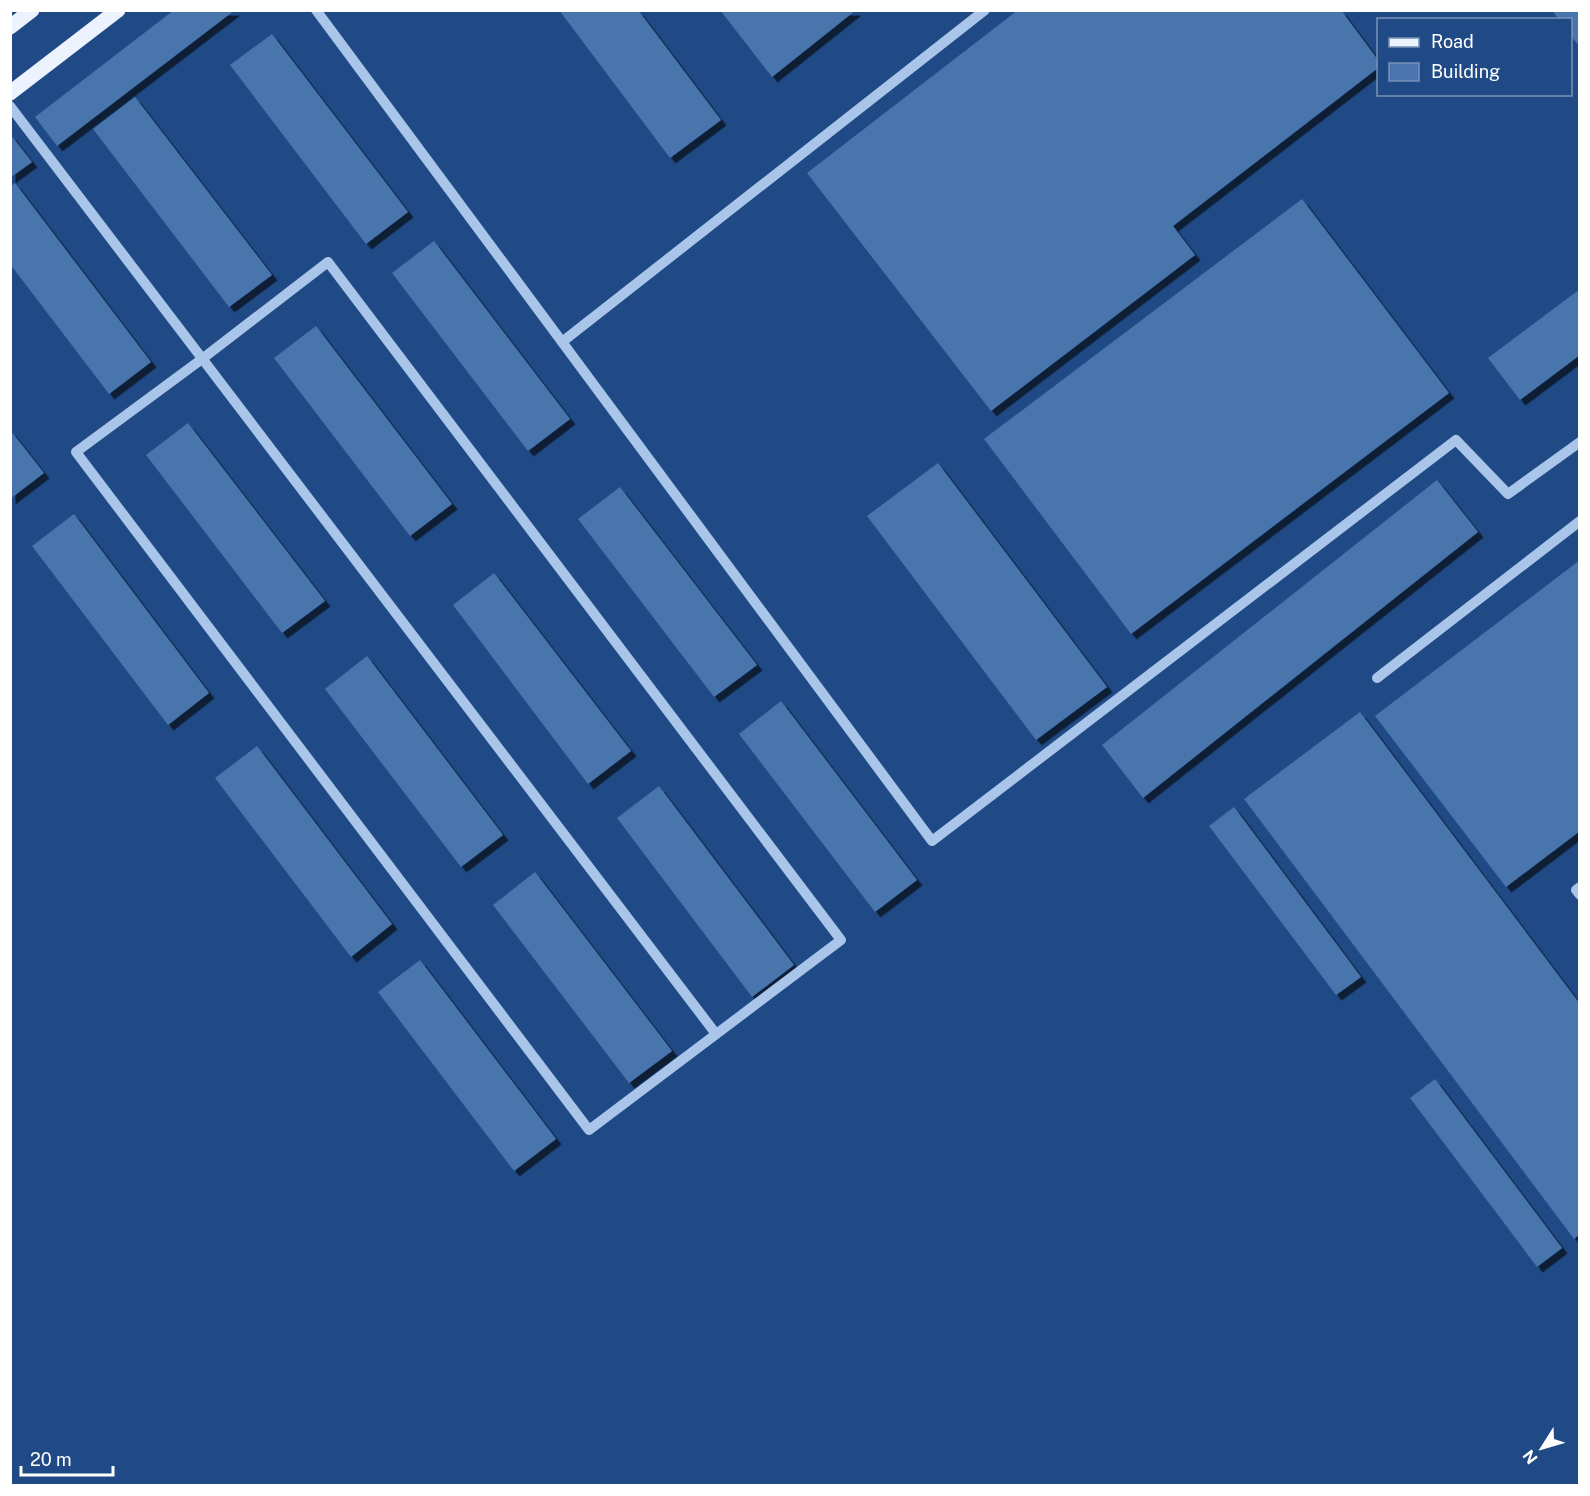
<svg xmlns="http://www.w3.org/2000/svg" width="1590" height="1496" font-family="'Public Sans',sans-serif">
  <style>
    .building { fill: #4974ad; filter: url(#shadow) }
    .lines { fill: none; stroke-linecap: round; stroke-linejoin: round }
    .minor { stroke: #a9c5e9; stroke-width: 10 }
    .major { stroke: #ecf3fe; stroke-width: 15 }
  </style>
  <defs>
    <filter id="shadow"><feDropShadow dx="5.5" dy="5.5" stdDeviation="0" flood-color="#0009"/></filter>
  </defs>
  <rect width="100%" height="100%" fill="#204a85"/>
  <g class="building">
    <polygon points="174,10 235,10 57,146 35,117"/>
    <polygon points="559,10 638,10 721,120 670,158"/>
    <polygon points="720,10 856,10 772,77"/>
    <polygon points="1018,10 1341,10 1378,60 1378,68 1173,226 1195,255 991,411 807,173"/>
    <polygon points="1552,10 1580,10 1580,47 1570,35 1570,20 1559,20"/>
    <polygon points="272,34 408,212 366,244 230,65"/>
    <polygon points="135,97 272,275 229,307 93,129"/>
    <polygon points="10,134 32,162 10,178"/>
    <polygon points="15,183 151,362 109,394 10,264 10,187"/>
    <polygon points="1302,199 1449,393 1131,634 984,439"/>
    <polygon points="434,241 570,419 528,451 392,273"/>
    <polygon points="1580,289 1580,355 1520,400 1488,358"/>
    <polygon points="316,326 452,504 410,536 274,358"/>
    <polygon points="188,423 325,601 282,633 146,455"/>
    <polygon points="10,430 44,473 10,499"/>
    <polygon points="938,463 1107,687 1036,740 867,516"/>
    <polygon points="1437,480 1478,532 1143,798 1102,745"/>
    <polygon points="620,487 757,665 714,697 578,519"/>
    <polygon points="74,514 209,693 168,725 32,546"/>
    <polygon points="1580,560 1580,831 1506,887 1375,716"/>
    <polygon points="494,573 631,751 588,784 453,605"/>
    <polygon points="367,656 503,835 461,867 325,689"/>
    <polygon points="781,701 917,880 875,912 739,734"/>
    <polygon points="1360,712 1580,1004 1580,1234 1574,1239 1244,799"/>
    <polygon points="257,746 392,924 351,957 215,778"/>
    <polygon points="659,786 794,965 752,997 617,818"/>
    <polygon points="1234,807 1361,977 1336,995 1209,826"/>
    <polygon points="535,872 672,1051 629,1083 493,905"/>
    <polygon points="420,960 556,1139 514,1171 378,992"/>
    <polygon points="1435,1079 1562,1248 1537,1267 1410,1098"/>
  </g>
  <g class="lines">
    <g class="minor">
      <polyline points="316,10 932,841 1456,440 1508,494 1580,442"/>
      <polyline points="10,106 716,1034"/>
      <polygon points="328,262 841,940 589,1130 76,452 202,359"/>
      <polyline points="562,342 985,10"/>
      <polyline points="1377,678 1580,521"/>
      <polyline points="1580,887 1576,890 1580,895"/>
    </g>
    <g class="major">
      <polyline points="10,27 32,10"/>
      <polyline points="10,93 118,10"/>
    </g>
  </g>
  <rect width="1590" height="1496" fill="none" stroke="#ffffff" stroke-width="24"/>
  <rect x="1377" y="18" width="195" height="78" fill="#204a85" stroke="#7992b6" stroke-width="1.5"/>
  <rect x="1389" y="38" width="30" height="9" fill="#ecf3fe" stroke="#7992b6" stroke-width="1.5"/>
  <text x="1431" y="48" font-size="18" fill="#ffffff">Road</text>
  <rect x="1389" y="63" width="30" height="18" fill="#4974ad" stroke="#7992b6" stroke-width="1.5"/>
  <text x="1431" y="78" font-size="18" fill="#ffffff">Building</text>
  <g transform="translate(1542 1448) rotate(233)" stroke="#204a85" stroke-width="4.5" paint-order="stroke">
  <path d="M0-4.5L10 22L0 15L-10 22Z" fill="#ffffff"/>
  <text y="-9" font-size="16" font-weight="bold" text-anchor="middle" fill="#ffffff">N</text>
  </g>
  <path d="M21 1466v9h92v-9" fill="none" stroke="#ffffff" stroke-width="3"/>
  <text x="30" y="1466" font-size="18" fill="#ffffff" stroke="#204a85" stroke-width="4.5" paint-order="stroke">20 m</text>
</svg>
